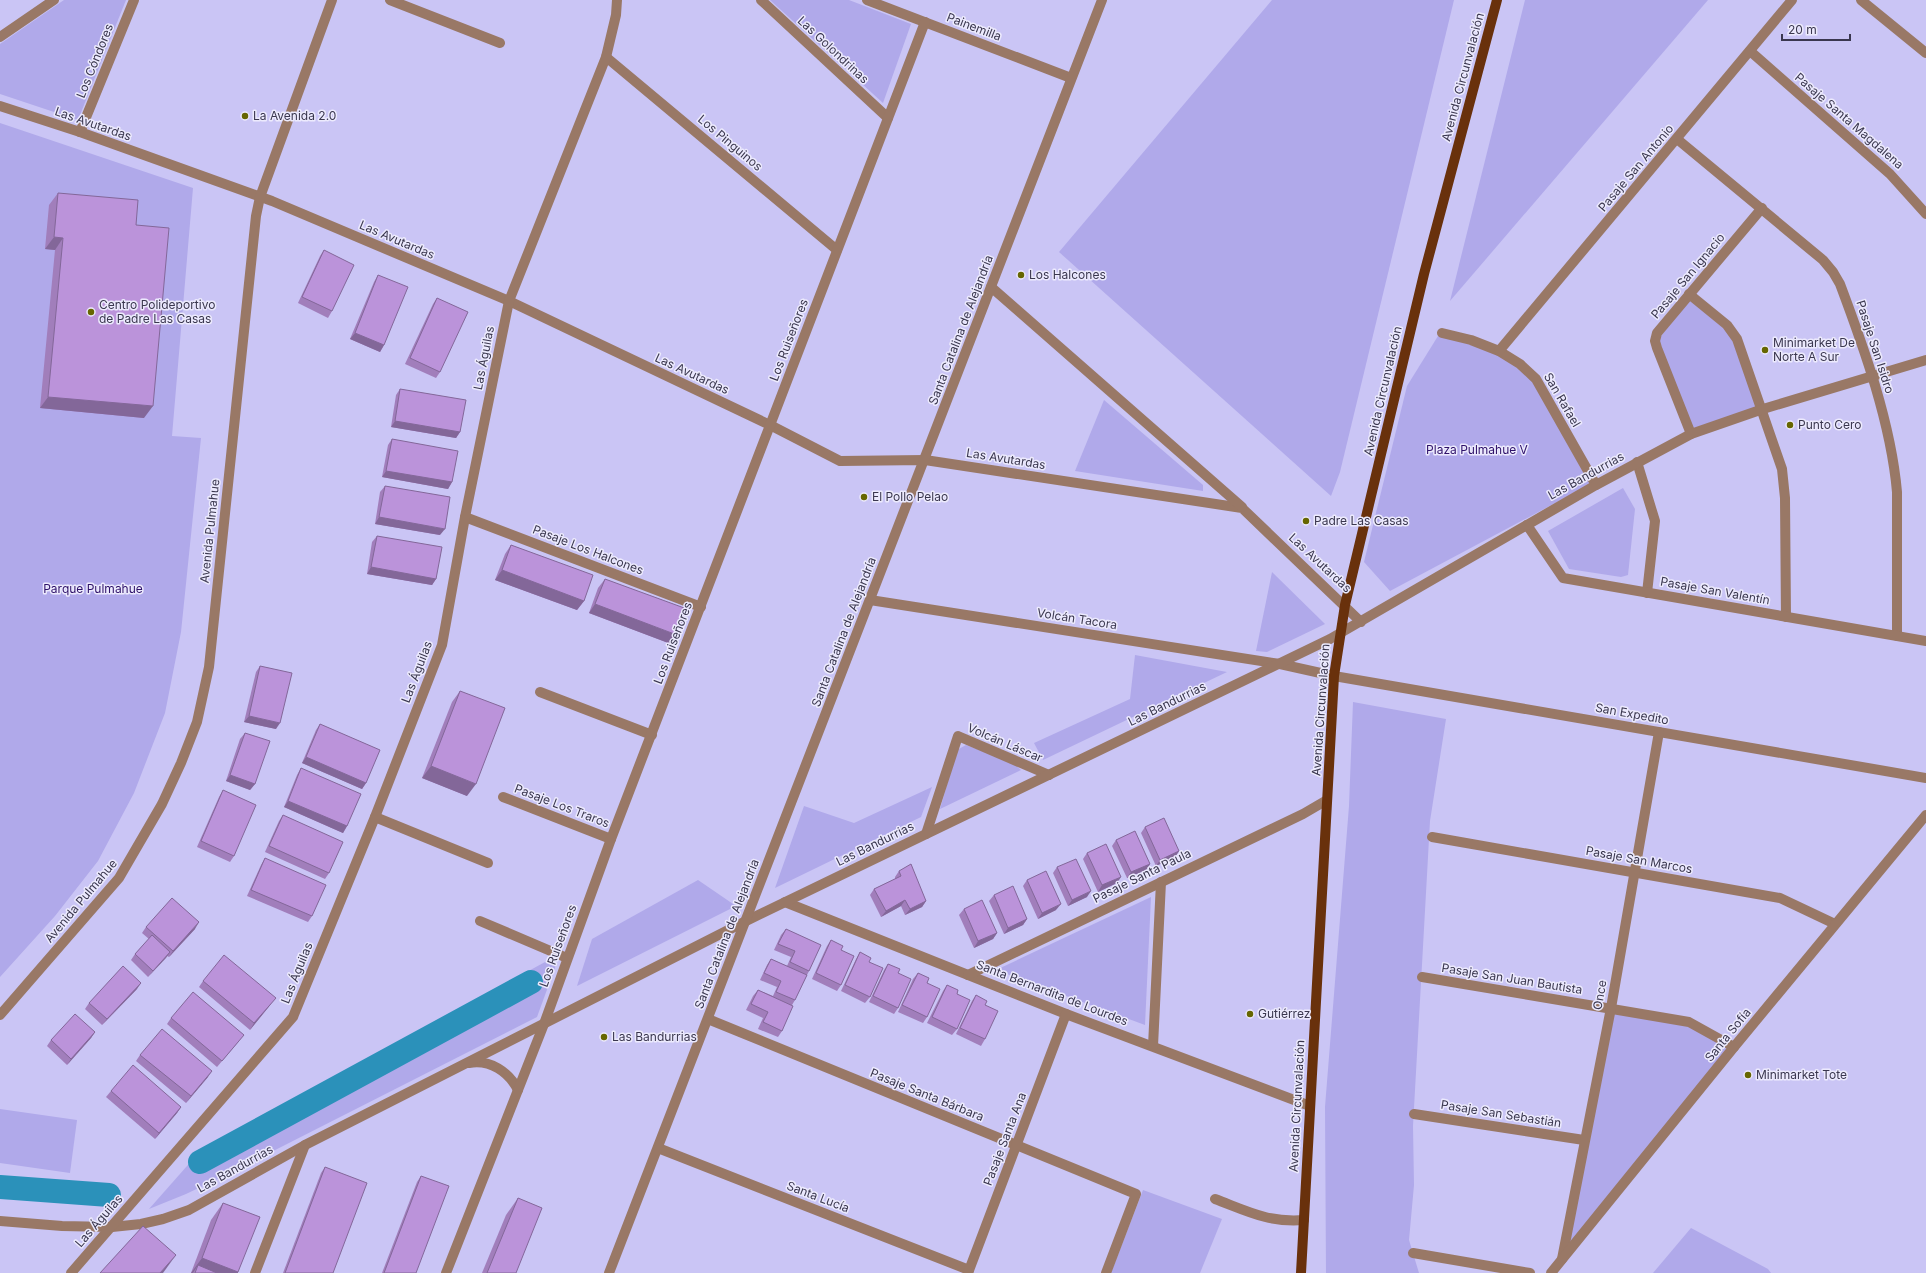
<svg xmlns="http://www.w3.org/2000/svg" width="1926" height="1273" font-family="Inter,sans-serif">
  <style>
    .green { fill: #b0a9ea }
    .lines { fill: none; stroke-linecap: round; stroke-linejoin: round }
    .canal { stroke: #2b91ba; stroke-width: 24 }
    .minor { stroke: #997866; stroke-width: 10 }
    .major { stroke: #69310c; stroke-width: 10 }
    .wall { fill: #a17ebb }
    .shaded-wall { fill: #836799 }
    .building { fill: #bb93da; stroke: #836799 }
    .poi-dot { fill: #660; stroke: #eceafd; stroke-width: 1.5 }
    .labels { text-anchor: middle; stroke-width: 3; stroke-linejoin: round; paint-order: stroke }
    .street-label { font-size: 12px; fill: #3a374f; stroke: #eceafd }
    .poi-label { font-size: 12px; fill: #3a374f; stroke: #eceafd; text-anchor: start }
    .park-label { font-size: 12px; fill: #2e1169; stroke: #eceafd }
  </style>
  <rect width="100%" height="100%" fill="#cac5f5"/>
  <g class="green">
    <polygon points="64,0 126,0 78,120 0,94 0,44"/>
    <polygon points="770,0 849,0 911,24 883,103"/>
    <polygon points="1272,0 1454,0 1340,472 1331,496 1059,252"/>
    <polygon points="1525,0 1708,0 1450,301"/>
    <polygon points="0,123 193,188 172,436 201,438 181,632 165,713 134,793 98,861 55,916 0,977"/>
    <polygon points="1690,298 1730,332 1758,407 1693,430 1658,340"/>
    <polygon points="1438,336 1469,343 1497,354 1517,366 1534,381 1591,484 1390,591 1364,562 1407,386"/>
    <polygon points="1104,400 1203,485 1203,491 1075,471"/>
    <polygon points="1623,488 1635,509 1628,575 1621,577 1569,569 1548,531"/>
    <polygon points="1272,572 1325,624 1267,652 1256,651"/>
    <polygon points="1135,655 1227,672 1043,760 1034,743 1130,699"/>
    <polygon points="1353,702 1446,719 1430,821 1413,1126 1414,1185 1409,1240 1419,1273 1326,1273 1325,1107 1349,806"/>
    <polygon points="966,745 1012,762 1021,770 940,809 957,750"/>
    <polygon points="932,787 921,817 775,888 804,806 854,823"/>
    <polygon points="698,880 736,906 577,986 592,939"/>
    <polygon points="1151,897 1145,1025 996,970"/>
    <polygon points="545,962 556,965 537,1017 230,1173 186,1194 149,1209 202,1149"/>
    <polygon points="1613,1012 1687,1025 1729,1048 1572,1242 1569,1242"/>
    <polygon points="0,1109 77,1120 70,1173 0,1163"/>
    <polygon points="1143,1190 1222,1219 1200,1273 1111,1273"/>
    <polygon points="1691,1228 1768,1269 1771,1273 1653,1273"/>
  </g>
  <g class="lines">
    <g class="canal">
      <polyline points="200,1162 531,982"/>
      <polyline points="0,1187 109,1195"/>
    </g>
    <g class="minor">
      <polyline points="390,0 500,43"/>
      <polyline points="761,0 888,118"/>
      <polyline points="867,0 1071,78"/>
      <polyline points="1861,0 1926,53"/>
      <polyline points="0,37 54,0"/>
      <polyline points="1750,51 1890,174 1926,214"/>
      <polyline points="606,57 837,250"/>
      <polyline points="0,106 80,132 272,201 509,301 770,425 840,461 925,460 1242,508 1361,622"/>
      <polyline points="80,132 134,0"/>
      <path d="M1677 139 1823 260 1833 272 1840 284C1864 348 1891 423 1897 492V636"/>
      <polyline points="991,287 1242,507"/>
      <polyline points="1689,294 1727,325 1737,339 1782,469 1785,498 1786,617"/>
      <polyline points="1442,333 1471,340 1499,351 1520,364 1536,379 1596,485"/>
      <polyline points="1499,351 1792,0"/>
      <polyline points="1691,434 1657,348 1655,341 1657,333 1762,208"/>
      <polyline points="1637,462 1655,521 1647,593"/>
      <polyline points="465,517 701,607"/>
      <polyline points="1527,525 1563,578 1926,641"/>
      <polyline points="870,600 1280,664 1334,676 1926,778"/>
      <polyline points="540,692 652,735"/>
      <polyline points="503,797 611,839"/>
      <polyline points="375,817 488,863"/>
      <polyline points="926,834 958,736 1049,775"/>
      <polyline points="1432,837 1780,898 1835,924"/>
      <polyline points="785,902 1066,1014 1310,1106"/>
      <polyline points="480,921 567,958"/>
      <polyline points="968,975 1303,814 1327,800"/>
      <polyline points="1422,977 1689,1022 1734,1047"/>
      <polyline points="0,1015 119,878 162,804 181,763 197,722 209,667 256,216 260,197 332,0"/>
      <polyline points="708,1019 1136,1194 1106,1273"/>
      <polyline points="1153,1046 1161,882"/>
      <path d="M469 1063C490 1059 509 1072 518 1090"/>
      <polyline points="1414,1114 1584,1140"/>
      <polyline points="658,1148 969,1270"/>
      <path d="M1215 1199C1247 1211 1269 1223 1304 1220"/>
      <polyline points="0,1221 62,1226 112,1227 141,1224 163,1219 189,1210 305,1145 746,921 1330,639 1596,485 1691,434 1763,409 1926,360"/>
      <polyline points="1413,1253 1530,1273"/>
      <polyline points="1562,1259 1611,1008 1659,732"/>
      <polyline points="71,1273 293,1017 375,817 442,645 465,517 509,301 606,57 616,15 617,0"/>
      <polyline points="255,1273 305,1145"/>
      <polyline points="446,1273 544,1024 611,839 925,22"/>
      <polyline points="609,1273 1102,0"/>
      <polyline points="968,1273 1066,1014"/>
      <polyline points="1551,1273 1734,1047 1926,815"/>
    </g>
    <polyline class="major" points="1301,1273 1334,676 1345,605 1424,274 1497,0"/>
  </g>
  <g class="wall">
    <polygon points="58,193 136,225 144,418 40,408 55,250 45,249 49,205"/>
    <polygon points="324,250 332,311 328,318 298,303 320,256"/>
    <polygon points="378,275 384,345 380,352 350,339 374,282"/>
    <polygon points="437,298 440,372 436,378 405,364 433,304"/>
    <polygon points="400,389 460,432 456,438 391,427 396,395"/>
    <polygon points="392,439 452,482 448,489 382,477 388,445"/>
    <polygon points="385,486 440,535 375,524 380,492"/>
    <polygon points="377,536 436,579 432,585 367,574 372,542"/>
    <polygon points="511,545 584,601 577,610 495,580 505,554"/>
    <polygon points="605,579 671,644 589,613 598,588"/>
    <polygon points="260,666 276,729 244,722 256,672"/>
    <polygon points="460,691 467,796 422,778 452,702"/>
    <polygon points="320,724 366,783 362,789 302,763 316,730"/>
    <polygon points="245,733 255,784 250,790 226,781 240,739"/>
    <polygon points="301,768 347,826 343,833 284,807 297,775"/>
    <polygon points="223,790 234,856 230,862 197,847 219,797"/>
    <polygon points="283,815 329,873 325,879 265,852 279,821"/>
    <polygon points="1145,827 1179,851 1175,857 1156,866 1141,833"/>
    <polygon points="1116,840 1150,864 1146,870 1127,878 1112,846"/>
    <polygon points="1087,853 1117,883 1098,892 1083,859"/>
    <polygon points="265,858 312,916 308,922 247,896 261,865"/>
    <polygon points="1057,867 1087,897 1068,906 1053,873"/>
    <polygon points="899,871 926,901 922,907 905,915 901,906 881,917 870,895 874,889 895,879 895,877"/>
    <polygon points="1027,880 1056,910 1038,919 1023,886"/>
    <polygon points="994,895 1027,919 1023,925 1004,934 989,901"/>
    <polygon points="964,909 997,933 993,939 974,948 959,915"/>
    <polygon points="146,927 195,929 169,957 167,956 148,977 131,960 135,954 149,939 142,933"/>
    <polygon points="786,929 809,971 807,975 795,1000 792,1005 782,1031 778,1037 758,1029 763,1018 746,1010 753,996 758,990 773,996 777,987 760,980 767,965 771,959 787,966 791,957 774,950 781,935"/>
    <polygon points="831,940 841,950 841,985 837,991 812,979 827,946"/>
    <polygon points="860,952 870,997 865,1003 841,991 856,959"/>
    <polygon points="888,964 898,973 898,1008 894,1014 869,1002 884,970"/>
    <polygon points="918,973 927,983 927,1017 923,1023 898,1012 913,979"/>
    <polygon points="203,981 271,1004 250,1030 199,987"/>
    <polygon points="947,985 957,994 957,1029 952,1035 927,1023 943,991"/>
    <polygon points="137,989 102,1025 85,1009 89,1003"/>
    <polygon points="976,995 985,1005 985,1039 981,1046 956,1034 972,1001"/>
    <polygon points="171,1018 239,1041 217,1067 167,1024"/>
    <polygon points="95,1032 91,1038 67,1065 47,1046 51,1040"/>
    <polygon points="140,1055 208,1077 186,1103 136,1061"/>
    <polygon points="111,1091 181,1107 177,1113 155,1139 106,1097"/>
    <polygon points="325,1167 333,1273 283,1273 321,1173"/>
    <polygon points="421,1176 416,1273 382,1273 417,1182"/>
    <polygon points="518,1198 516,1273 482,1273 506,1215"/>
    <polygon points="223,1203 238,1273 191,1273 211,1220"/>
  </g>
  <g class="shaded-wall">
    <polygon points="54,237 63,238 55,250 45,249"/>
    <polygon points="355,333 384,345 380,352 350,339"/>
    <polygon points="48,397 153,406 144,418 40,408"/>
    <polygon points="395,421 460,432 456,438 391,427"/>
    <polygon points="386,471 452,482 448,489 382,477"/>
    <polygon points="379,517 445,529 440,535 375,524"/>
    <polygon points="371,567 436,579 432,585 367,574"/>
    <polygon points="502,570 584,601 577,610 495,580"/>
    <polygon points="595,604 677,635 671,644 589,613"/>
    <polygon points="249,716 280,723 276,729 244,722"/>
    <polygon points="306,757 366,783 362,789 302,763"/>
    <polygon points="431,766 476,784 467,796 422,778"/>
    <polygon points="230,775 255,784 250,790 226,781"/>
    <polygon points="288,801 347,826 343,833 284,807"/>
    <polygon points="1179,851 1175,857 1156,866 1160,860"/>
    <polygon points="1150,864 1146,870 1127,878 1131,872"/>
    <polygon points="1121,877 1117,883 1098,892 1102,885"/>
    <polygon points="1091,891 1087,897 1068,906 1072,900"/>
    <polygon points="905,900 901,906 881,917 886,911"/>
    <polygon points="926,901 922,907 905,915 910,909"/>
    <polygon points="1061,904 1056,910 1038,919 1042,913"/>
    <polygon points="1027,919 1023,925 1004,934 1008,928"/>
    <polygon points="199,922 195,929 169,957 173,951"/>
    <polygon points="997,933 993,939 974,948 978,941"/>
    <polygon points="170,952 166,958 148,977 153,971"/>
    <polygon points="141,983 137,989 102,1025 107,1019"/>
    <polygon points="276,998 271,1004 250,1030 254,1023"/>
    <polygon points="95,1032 91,1038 67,1065 71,1059"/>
    <polygon points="212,1071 208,1077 186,1103 191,1096"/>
    <polygon points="181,1107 177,1113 155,1139 159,1133"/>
    <polygon points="176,1255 163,1273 160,1273"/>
    <polygon points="202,1258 238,1272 238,1273 195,1273 198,1265 193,1273 191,1273"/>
  </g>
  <g class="building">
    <polygon points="58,193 138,200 136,225 169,228 153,406 48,397 63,238 54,237"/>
    <polygon points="324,250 354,265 332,311 302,297"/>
    <polygon points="378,275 408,287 384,345 355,333"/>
    <polygon points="437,298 468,312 440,372 410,358"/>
    <polygon points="400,389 466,400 460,432 395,421"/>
    <polygon points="392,439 458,451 452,482 386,471"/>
    <polygon points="385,486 450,497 445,529 379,517"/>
    <polygon points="377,536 442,547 436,579 371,567"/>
    <polygon points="511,545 593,575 584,601 502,570"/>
    <polygon points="605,579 687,609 677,635 595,604"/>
    <polygon points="260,666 292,673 280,723 249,716"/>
    <polygon points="460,691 505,708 476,784 431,766"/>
    <polygon points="320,724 380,750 366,783 306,757"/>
    <polygon points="245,733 270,741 255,784 230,775"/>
    <polygon points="301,768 361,794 347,826 288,801"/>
    <polygon points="223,790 256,805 234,856 201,841"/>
    <polygon points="283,815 343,842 329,873 269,846"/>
    <polygon points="1164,818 1179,851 1160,860 1145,827"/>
    <polygon points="1135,831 1150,864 1131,872 1116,840"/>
    <polygon points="1106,844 1121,877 1102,885 1087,853"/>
    <polygon points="265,858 326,885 312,916 251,890"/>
    <polygon points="1076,859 1091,891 1072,900 1057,867"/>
    <polygon points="911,864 926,901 910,909 905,900 886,911 874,889 901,876 899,871"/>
    <polygon points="1046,871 1061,904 1042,913 1027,880"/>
    <polygon points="1013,886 1027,919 1008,928 994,895"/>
    <polygon points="172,898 199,922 173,951 146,927"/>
    <polygon points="982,900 997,933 978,941 964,909"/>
    <polygon points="786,929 821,945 809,971 790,962 795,951 778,944"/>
    <polygon points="152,935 170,952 153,971 135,954"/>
    <polygon points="831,940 843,946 841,950 854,956 841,985 816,973"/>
    <polygon points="860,952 871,958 869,962 883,968 870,997 845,985"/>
    <polygon points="224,955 276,998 254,1023 203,981"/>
    <polygon points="771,959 807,975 795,1000 776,992 781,981 764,973"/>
    <polygon points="888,964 900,969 898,973 911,979 898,1008 873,996"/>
    <polygon points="123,966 141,983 107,1019 89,1003"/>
    <polygon points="918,973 929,978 927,983 940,989 927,1017 902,1005"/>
    <polygon points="947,985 958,990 957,994 970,1000 957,1029 932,1017"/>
    <polygon points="758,990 793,1006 782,1031 763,1022 768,1012 751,1004"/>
    <polygon points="193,992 244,1035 222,1061 171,1018"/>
    <polygon points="976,995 987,1001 985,1005 998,1011 985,1039 960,1028"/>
    <polygon points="75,1014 95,1032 71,1059 51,1040"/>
    <polygon points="162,1029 212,1071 191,1096 140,1055"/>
    <polygon points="133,1065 181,1107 159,1133 111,1091"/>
    <polygon points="325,1167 367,1183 333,1273 285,1273"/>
    <polygon points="421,1176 449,1186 416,1273 384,1273"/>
    <polygon points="518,1198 542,1208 516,1273 487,1273"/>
    <polygon points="223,1203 260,1217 238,1272 202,1258"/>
    <polygon points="143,1226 176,1255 160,1273 100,1273"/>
    <polygon points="198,1265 217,1273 195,1273"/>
  </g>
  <g class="poi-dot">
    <circle cx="245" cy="116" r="4"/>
    <circle cx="1021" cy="275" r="4"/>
    <circle cx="91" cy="312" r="4"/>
    <circle cx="1765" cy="350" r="4"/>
    <circle cx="1790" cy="425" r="4"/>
    <circle cx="864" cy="497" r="4"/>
    <circle cx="1306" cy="521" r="4"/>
    <circle cx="1250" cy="1014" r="4"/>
    <circle cx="604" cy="1037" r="4"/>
    <circle cx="1748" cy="1075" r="4"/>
  </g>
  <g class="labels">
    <g class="street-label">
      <text transform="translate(974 27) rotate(21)" y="4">Painemilla</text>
      <text transform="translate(833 50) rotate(43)" y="4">Las Golondrinas</text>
      <text transform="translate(95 61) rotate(-68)" y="4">Los Cóndores</text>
      <text transform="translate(1463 77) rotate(-75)" y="4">Avenida Circunvalación</text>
      <text transform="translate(1849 121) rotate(41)" y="4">Pasaje Santa Magdalena</text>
      <text transform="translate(93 124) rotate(19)" y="4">Las Avutardas</text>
      <text transform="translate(730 143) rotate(40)" y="4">Los Pinguinos</text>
      <text transform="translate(1636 168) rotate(-50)" y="4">Pasaje San Antonio</text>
      <text transform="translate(397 240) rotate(23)" y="4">Las Avutardas</text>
      <text transform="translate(1688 276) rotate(-50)" y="4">Pasaje San Ignacio</text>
      <text transform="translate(961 330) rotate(-69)" y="4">Santa Catalina de Alejandría</text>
      <text transform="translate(789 340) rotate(-69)" y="4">Los Ruiseñores</text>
      <text transform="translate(1875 347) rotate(72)" y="4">Pasaje San Isidro</text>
      <text transform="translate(484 358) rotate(-79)" y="4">Las Águilas</text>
      <text transform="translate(692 374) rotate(25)" y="4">Las Avutardas</text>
      <text transform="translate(1383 391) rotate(-77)" y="4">Avenida Circunvalación</text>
      <text transform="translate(1562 400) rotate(60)" y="4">San Rafael</text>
      <text transform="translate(1006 459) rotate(9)" y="4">Las Avutardas</text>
      <text transform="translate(1586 476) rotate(-29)" y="4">Las Bandurrias</text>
      <text transform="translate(210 531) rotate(-84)" y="4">Avenida Pulmahue</text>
      <text transform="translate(588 550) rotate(21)" y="4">Pasaje Los Halcones</text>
      <text transform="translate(1320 563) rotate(43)" y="4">Las Avutardas</text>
      <text transform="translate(1715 591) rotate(10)" y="4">Pasaje San Valentín</text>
      <text transform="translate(1077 619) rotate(9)" y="4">Volcán Tacora</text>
      <text transform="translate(844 632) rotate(-69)" y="4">Santa Catalina de Alejandría</text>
      <text transform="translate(673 643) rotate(-69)" y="4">Los Ruiseñores</text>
      <text transform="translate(417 672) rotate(-69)" y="4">Las Águilas</text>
      <text transform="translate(1167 704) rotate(-26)" y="4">Las Bandurrias</text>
      <text transform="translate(1321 710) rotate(-86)" y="4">Avenida Circunvalación</text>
      <text transform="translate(1632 714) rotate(10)" y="4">San Expedito</text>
      <text transform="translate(1005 743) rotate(23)" y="4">Volcán Láscar</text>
      <text transform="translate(562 806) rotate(21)" y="4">Pasaje Los Traros</text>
      <text transform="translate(875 844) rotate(-26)" y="4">Las Bandurrias</text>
      <text transform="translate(1639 860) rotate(10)" y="4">Pasaje San Marcos</text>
      <text transform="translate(1142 876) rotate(-26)" y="4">Pasaje Santa Paula</text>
      <text transform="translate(81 901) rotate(-50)" y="4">Avenida Pulmahue</text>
      <text transform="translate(727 934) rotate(-69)" y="4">Santa Catalina de Alejandría</text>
      <text transform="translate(558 946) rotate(-70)" y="4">Los Ruiseñores</text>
      <text transform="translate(297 973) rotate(-68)" y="4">Las Águilas</text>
      <text transform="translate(1512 979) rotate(9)" y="4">Pasaje San Juan Bautista</text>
      <text transform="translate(1052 993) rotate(21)" y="4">Santa Bernardita de Lourdes</text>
      <text transform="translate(1600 995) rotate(-80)" y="4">Once</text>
      <text transform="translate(1728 1035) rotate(-51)" y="4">Santa Sofía</text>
      <text transform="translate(927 1095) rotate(22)" y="4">Pasaje Santa Bárbara</text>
      <text transform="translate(1297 1106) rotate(-87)" y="4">Avenida Circunvalación</text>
      <text transform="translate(1501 1114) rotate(9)" y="4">Pasaje San Sebastián</text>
      <text transform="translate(1005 1139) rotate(-69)" y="4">Pasaje Santa Ana</text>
      <text transform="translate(235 1169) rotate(-29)" y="4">Las Bandurrias</text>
      <text transform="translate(818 1197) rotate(21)" y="4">Santa Lucía</text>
      <text transform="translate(99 1221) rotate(-49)" y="4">Las Águilas</text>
    </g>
    <g class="poi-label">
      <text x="253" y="120">La Avenida 2.0</text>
      <text x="1029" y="279">Los Halcones</text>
      <text x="99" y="309">Centro Polideportivo<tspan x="99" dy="14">de Padre Las Casas</tspan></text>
      <text x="1773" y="347">Minimarket De<tspan x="1773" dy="14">Norte A Sur</tspan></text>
      <text x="1798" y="429">Punto Cero</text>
      <text x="872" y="501">El Pollo Pelao</text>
      <text x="1314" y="525">Padre Las Casas</text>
      <text x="1258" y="1018">Gutiérrez</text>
      <text x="612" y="1041">Las Bandurrias</text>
      <text x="1756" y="1079">Minimarket Tote</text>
    </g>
    <g class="park-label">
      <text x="1477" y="454">Plaza Pulmahue V</text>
      <text x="93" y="593">Parque Pulmahue</text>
    </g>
  </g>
  <path d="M1782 34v6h68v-6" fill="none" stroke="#3a374f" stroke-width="2"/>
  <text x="1788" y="34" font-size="12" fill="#3a374f" stroke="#eceafd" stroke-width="3" paint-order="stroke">20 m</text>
</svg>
